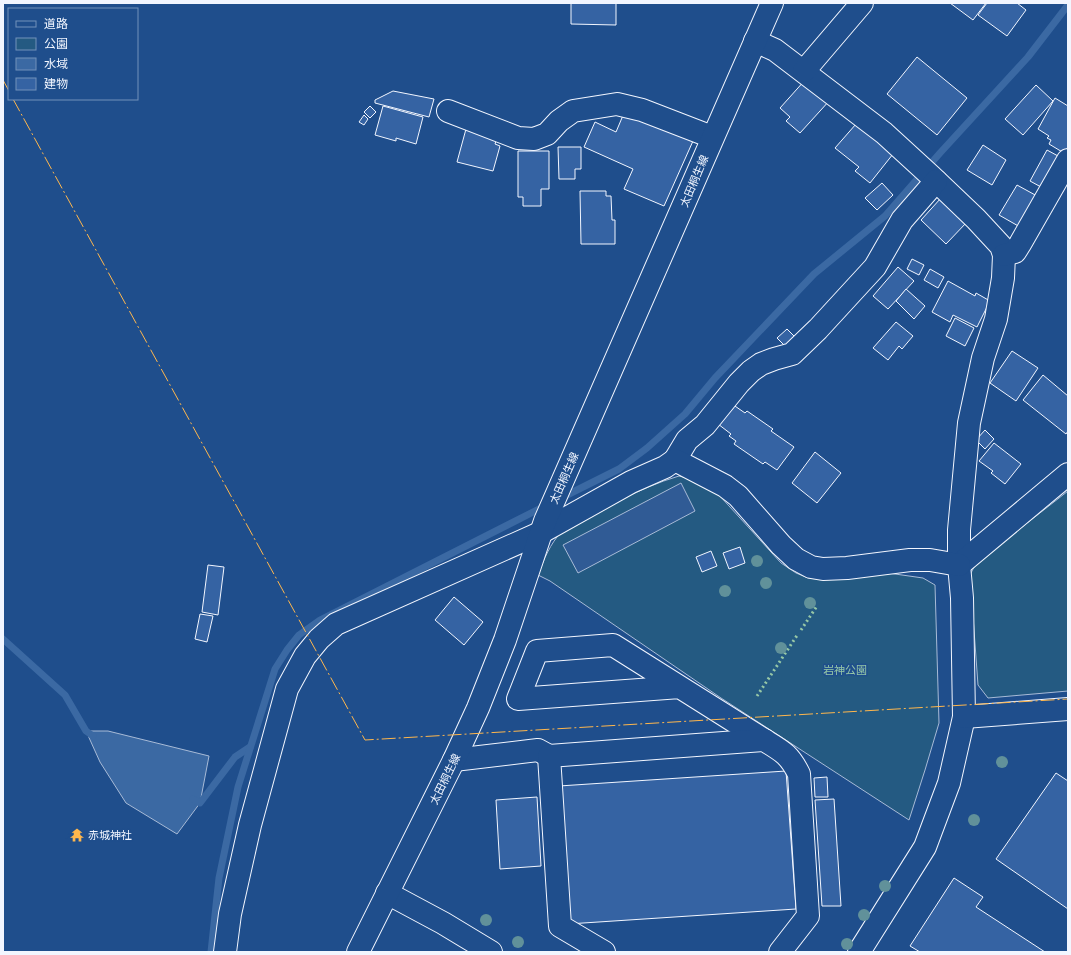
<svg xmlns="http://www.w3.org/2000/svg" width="1071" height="955" font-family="'PT Sans Narrow','Noto Sans JP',sans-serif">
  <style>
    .green { fill: #245a82; stroke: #a8bbd7 }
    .parking { fill: #305b95; stroke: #a8bbd7 }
    .water { fill: #3b69a3; stroke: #a8bbd7 }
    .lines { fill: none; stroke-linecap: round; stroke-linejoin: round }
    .stream { stroke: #3b69a3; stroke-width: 7 }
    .building { fill: #3563a3; stroke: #f2f6ff }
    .minor-casing { stroke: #f2f6ff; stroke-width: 24 }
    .major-casing { stroke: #f2f6ff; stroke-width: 24 }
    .minor { stroke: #1f4e8c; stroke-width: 22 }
    .major { stroke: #1f4e8c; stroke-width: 22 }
    .hedge { stroke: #97c8a6; stroke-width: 3; stroke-dasharray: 2 3; stroke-linecap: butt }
    .power { stroke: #ffb74d; stroke-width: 1; stroke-dasharray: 14 3 2 3; stroke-linecap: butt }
    .tree { fill: #61919a }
    .labels { text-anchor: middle; stroke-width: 3; stroke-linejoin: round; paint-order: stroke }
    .street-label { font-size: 11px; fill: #f2f6ff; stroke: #1f4e8c }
    .park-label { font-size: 11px; fill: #97c8a6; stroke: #1f4e8c }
    .poi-label { font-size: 11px; fill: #f2f6ff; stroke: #1f4e8c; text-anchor: start }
  </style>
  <rect width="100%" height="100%" fill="#1f4e8c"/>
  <g class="green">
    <path d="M679 476 691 479 719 495 781 563 796 573 808 578H830L888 573 923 578 935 585 939 723 925 770 909 820 721 698 550 581 538 575C544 559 550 544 562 531 600 511 638 488 679 476Z"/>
    <polygon points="1068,491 1068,691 988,698 978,685 970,575 976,563"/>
  </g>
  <polygon class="parking" points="681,483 695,511 578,573 563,545"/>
  <polygon class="water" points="86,731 108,731 209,756 200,803 177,834 126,803 100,762"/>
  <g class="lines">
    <g class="stream">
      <polyline points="561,498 619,469 647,448 685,414 715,378 814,274 885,216 940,153 1028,57 1068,5"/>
      <polyline points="3,639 65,695 86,731 93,736"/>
      <polyline points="193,799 200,803 235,757 250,747"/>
      <polyline points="211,952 219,878 238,787 275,669 287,650 299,635 320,620 545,506"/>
    </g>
  </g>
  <g class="building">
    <polygon points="571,3 616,3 616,25 571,24"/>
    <polygon points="950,3 986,3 973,20"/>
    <polygon points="987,3 1017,3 1026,10 1007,36 978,15"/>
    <polygon points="917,57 967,98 937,135 887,94"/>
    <polygon points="806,79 830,100 800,133 786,121 790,117 780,108"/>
    <polygon points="1036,85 1053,101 1023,135 1005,119"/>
    <polygon points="393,91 434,99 429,117 375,103 375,100"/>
    <polygon points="1055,98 1068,106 1068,147 1064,153 1049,144 1051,140 1047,138 1049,136 1038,129"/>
    <polygon points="370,106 376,112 370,118 364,112"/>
    <polygon points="383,106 423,117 416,144 396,138 396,141 375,135"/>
    <polygon points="624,113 693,141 664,206 624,189 633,169 584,147 595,122 616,132"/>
    <polygon points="364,115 368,119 364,125 359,122"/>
    <polygon points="856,124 893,154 870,183 855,171 859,167 835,148"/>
    <polygon points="466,129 497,138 495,144 500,146 493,171 457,162"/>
    <polygon points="983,145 1006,160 992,185 967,170"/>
    <polygon points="558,147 581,147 581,169 575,169 575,179 559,179"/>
    <polygon points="1047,150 1058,156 1041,187 1030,181"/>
    <polygon points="518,151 549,151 549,189 541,189 541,206 523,206 523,197 518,197"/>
    <polygon points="882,183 893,195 877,210 865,198"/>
    <polygon points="1017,185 1037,196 1020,227 999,215"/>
    <polygon points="580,191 606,191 606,196 611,196 612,220 615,220 615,244 581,244"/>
    <polygon points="941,198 967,222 946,244 921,220"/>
    <polygon points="912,259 924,265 919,275 907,269"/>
    <polygon points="898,267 914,281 888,309 873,296"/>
    <polygon points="930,269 944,277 938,288 924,280"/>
    <polygon points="948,281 975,296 976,293 990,301 977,327 953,315 950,322 932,312"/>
    <polygon points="906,289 925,306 914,319 896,301"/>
    <polygon points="955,318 974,328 965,346 946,336"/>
    <polygon points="896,322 913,336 902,349 899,346 888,360 873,348"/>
    <polygon points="787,329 799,341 789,350 777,338"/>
    <polygon points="1012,351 1038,368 1016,401 990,383"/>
    <polygon points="1043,375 1068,396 1068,431 1066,434 1023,400"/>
    <polygon points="732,404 745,413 747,411 773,429 771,431 794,447 777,470 765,462 763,464 734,444 736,441 729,436 731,434 718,424"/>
    <polygon points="985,430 994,439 985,449 976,440"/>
    <polygon points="994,443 1021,464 1005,484 991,473 993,471 979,461"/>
    <polygon points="815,452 841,473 817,503 792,483"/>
    <polygon points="740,547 745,563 729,569 723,553"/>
    <polygon points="711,551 717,566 702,572 696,557"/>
    <polygon points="208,565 224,567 218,615 202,612"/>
    <polygon points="454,597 483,622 464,645 435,620"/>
    <polygon points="200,614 213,616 207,642 195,639"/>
    <polygon points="786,771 796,909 568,924 559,786"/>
    <polygon points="1056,773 1068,781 1068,909 996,859"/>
    <polygon points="827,777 828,797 815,797 814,778"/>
    <polygon points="537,797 541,866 500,869 496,800"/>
    <polygon points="834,799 841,906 822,906 815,800"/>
    <polygon points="954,878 983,897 976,907 1045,952 920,952 910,946"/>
  </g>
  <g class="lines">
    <g class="minor-casing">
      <g id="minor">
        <polyline points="755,41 775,50 884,133 931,176 976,219 1001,246 1004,255 1003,278 996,319 983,358 969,423 959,530 959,565 962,598 964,717 949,783 925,847 859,952"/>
        <polyline points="804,71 862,3"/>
        <polyline points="448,111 518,138 534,139 547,134 559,121 573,111 617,104 642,110 712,137"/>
        <polyline points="1004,255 1015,252 1020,244 1068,160"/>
        <polyline points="675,460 687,440 705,425 739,383 751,371 761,364 774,359 792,354 818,329 875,267 902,220 936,181"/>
        <polyline points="959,565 1068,474"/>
        <polyline points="680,687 518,699 537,651 613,645 764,740"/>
        <polyline points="964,717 1068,709"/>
        <polyline points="454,760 538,750 549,756"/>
        <polyline points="387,893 443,923 491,952"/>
        <polyline points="225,952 230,914 250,825 287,689 305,656 319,639 336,624 540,533 631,482 665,467 675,460 725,486 738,496 781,545 796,559 811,567 823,569 847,568 910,560 930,560 959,565"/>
        <path d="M604 952 560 926 549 756 764 740C782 751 789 754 799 774L808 916 780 952"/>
      </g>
    </g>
    <g class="major-casing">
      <polyline id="major" points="358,952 454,760 478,708 505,640 545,521 772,3"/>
    </g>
    <use href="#minor" class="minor"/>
    <use href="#major" class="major"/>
    <g class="hedge">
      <polyline points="801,630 817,606"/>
      <polyline points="757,696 798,634"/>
    </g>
    <g class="power">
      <polyline points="3,80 9,91"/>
      <polyline points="13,99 365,740 1068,699"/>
    </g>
  </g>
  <g class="tree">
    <circle cx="757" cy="561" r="6"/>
    <circle cx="766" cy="583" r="6"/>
    <circle cx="725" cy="591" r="6"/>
    <circle cx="810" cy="603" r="6"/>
    <circle cx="781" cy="648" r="6"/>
    <circle cx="1002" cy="762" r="6"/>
    <circle cx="974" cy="820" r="6"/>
    <circle cx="885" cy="886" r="6"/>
    <circle cx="864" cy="915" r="6"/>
    <circle cx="486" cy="920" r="6"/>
    <circle cx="518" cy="942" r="6"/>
    <circle cx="847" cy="944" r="6"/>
  </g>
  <defs>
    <g id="temple-bare" transform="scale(1.08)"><path d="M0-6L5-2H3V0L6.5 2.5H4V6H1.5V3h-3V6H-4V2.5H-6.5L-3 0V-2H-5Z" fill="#ffb74d" stroke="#1f4e8c" stroke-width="2.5" paint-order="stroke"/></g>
  </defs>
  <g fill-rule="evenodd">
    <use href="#temple-bare" x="77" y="835"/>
  </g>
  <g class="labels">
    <g class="street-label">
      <text transform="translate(694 181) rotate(-67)" y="4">太田桐生線</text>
      <text transform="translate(564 478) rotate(-66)" y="4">太田桐生線</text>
      <text transform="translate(445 779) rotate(-64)" y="4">太田桐生線</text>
    </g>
    <g class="park-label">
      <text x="845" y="674">岩神公園</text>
    </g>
    <g class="poi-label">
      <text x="88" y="839">赤城神社</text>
    </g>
  </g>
  <rect width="1071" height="955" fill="none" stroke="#f2f6ff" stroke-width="8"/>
  <rect x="8" y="8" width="130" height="92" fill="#1f4e8c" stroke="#7391ba"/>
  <rect x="16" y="21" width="20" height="6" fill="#1f4e8c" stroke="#7391ba"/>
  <text x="44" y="28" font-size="12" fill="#f2f6ff">道路</text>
  <rect x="16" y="38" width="20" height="12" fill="#245a82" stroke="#7391ba"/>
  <text x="44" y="48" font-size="12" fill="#f2f6ff">公園</text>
  <rect x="16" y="58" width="20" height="12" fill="#3b69a3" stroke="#7391ba"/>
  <text x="44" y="68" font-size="12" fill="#f2f6ff">水域</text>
  <rect x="16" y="78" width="20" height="12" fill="#3563a3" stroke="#7391ba"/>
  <text x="44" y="88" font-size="12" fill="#f2f6ff">建物</text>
</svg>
